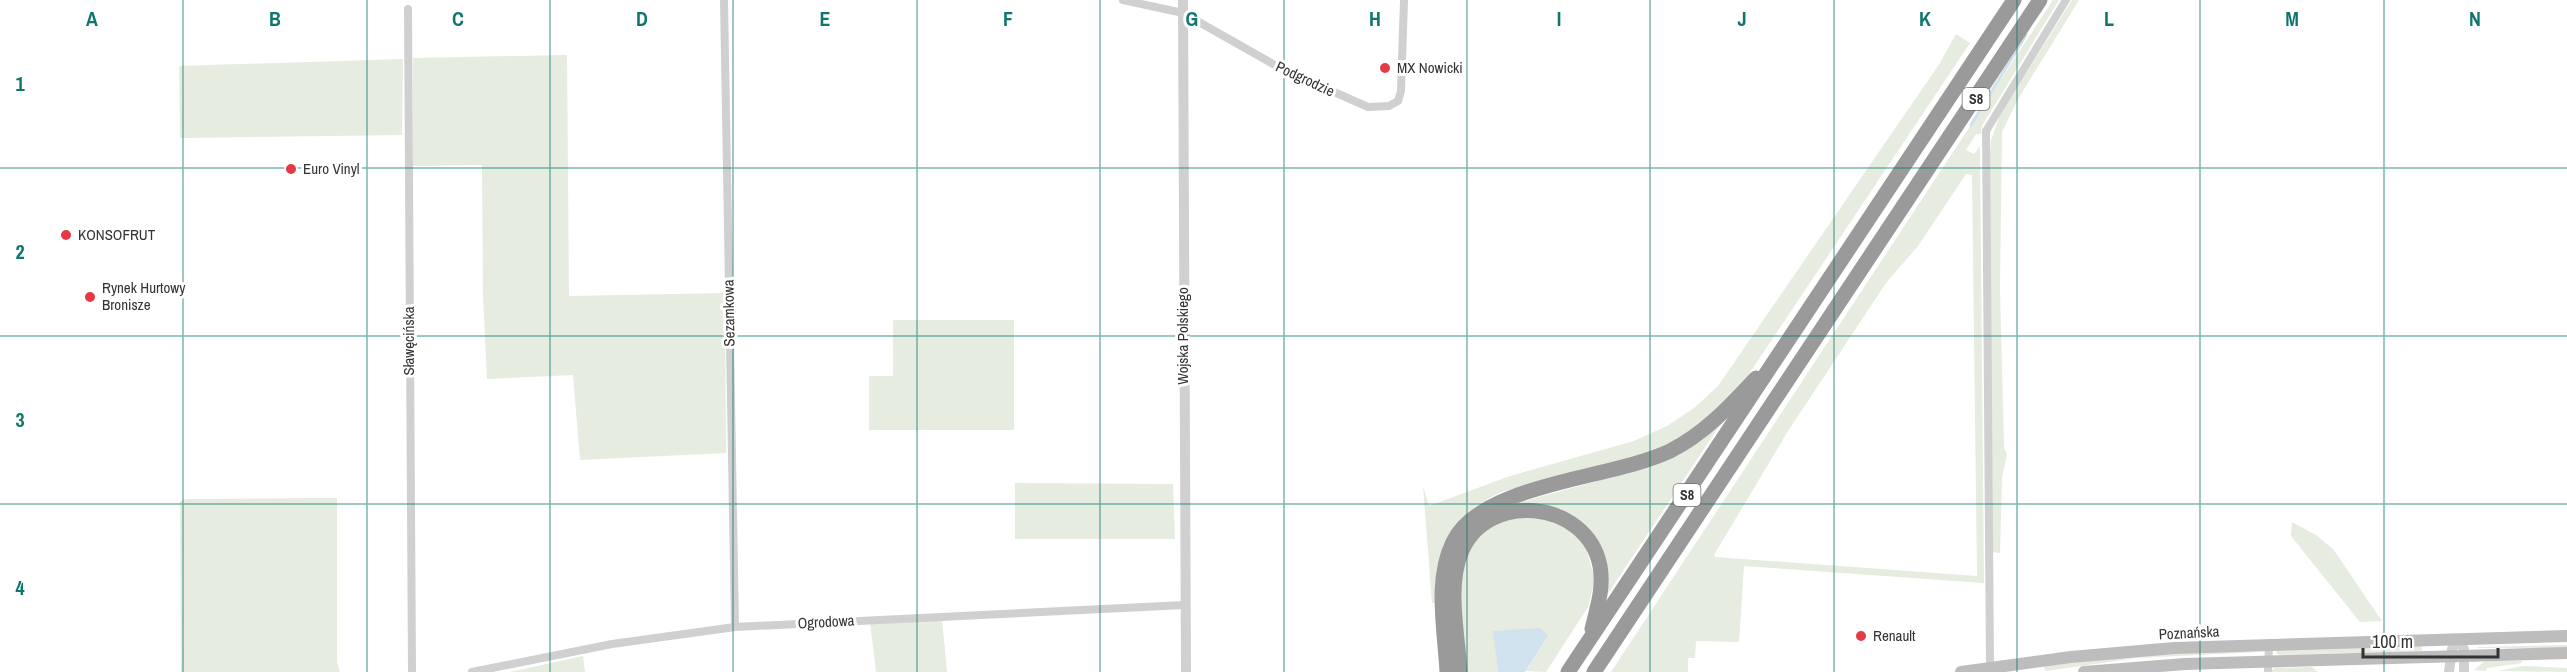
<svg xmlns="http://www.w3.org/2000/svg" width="2567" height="672" font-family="'Archivo Narrow',sans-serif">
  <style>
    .green { fill: #e6ecdf; fill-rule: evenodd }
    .water { fill: #cfe2ee }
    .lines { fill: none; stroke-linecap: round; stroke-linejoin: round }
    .stream { stroke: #cfe2ee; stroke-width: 3 }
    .minor { stroke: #d0d0d0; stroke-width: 8 }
    .tertiary { stroke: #d0d0d0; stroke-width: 10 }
    .secondary { stroke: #bdbdbd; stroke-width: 12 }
    .motorway { stroke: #9a9a9a; stroke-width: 15 }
    .grid { fill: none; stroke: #0f766e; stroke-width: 1.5; stroke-opacity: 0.55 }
    .poi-dot { fill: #e63946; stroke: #fff; stroke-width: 2 }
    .labels { text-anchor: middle; stroke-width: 6; stroke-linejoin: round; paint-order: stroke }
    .shield { fill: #fff; stroke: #707070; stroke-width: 1.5 }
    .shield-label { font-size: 14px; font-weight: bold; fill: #333 }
    .poi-label { font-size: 15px; fill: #333; stroke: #fff; text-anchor: start }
    .street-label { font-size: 15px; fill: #333; stroke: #fff }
    .grid-label { font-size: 20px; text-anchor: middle; font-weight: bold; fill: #0f766e; stroke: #fff; stroke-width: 6; stroke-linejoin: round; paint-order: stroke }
  </style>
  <rect width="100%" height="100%" fill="#fff"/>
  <g class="green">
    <path d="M2053 0H2059L1982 126 1981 134H1976L1966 150 1974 154 1980 146 1984 583 1744 566 1739 642 1696 641 1695 658H1688V672H1611ZM1966 174 1972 175 1977 576 1715 557 1714 555 1788 431 1886 283 1918 246Z"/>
    <polygon points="2072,0 2079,0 2018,99 2002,132 2000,288 2004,448 2007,454 2002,478 2000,553 1992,552 1989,172 1991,140 2000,115"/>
    <path d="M1956 34 1970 43 1741 386C1677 462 1594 469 1504 491 1444 518 1444 543 1435 603H1432L1423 486 1429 506 1510 476 1634 441 1667 426 1694 408 1718 386 1940 63Z"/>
    <polygon points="567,55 569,296 725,293 726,453 580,460 573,375 487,379 483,296 482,165 413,166 413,58"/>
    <polygon points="403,59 402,135 180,138 179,66"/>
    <polygon points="893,320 1014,320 1014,430 869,430 869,376 893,376"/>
    <path d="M1722 422 1605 598C1601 583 1591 534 1584 525 1568 505 1536 503 1514 504L1608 478Z"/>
    <polygon points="1015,483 1173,484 1175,539 1015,539"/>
    <polygon points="337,498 337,662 340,672 181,672 180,501 187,499"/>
    <path d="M1536 514 1571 529 1585 545 1595 579 1588 607 1546 672 1526 671 1548 636 1494 631 1498 672H1466C1463 628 1446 536 1503 518 1513 515 1525 515 1536 514Z"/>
    <polygon points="2292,522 2316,535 2333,549 2382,621 2360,622 2291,536"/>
    <polygon points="942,619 947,672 876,672 870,622"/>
    <polygon points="2421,645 2422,651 2279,655 2276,653 2277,650"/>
    <polygon points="2567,645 2567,648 2477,648 2478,647"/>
    <polygon points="2205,652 2260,652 2136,658 2046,671 2044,668 2046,666 2131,656"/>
    <polygon points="583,656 585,672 510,672"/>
    <polygon points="2485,661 2522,661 2522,663 2487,668 2486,671 2474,670"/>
    <polygon points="2523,666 2567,668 2567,672 2498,671"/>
    <polygon points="2312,667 2318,672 2270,672 2275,668"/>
  </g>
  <polygon class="water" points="1540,628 1548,636 1525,672 1498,672 1493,631"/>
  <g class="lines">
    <polyline class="stream" points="1971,125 2026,35"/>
    <g class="minor">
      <polyline points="724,0 735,627"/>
      <polyline points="1123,0 1183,13 1280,68 1368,107 1389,106 1398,101 1401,91 1404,0"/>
      <polyline points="408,9 412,672"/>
      <polyline points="1990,668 1986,131 2066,0"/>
      <polyline points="472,672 612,644 735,627 1184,605"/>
      <polyline points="2268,672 2269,645"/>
    </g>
    <g class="tertiary">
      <polyline points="1183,0 1186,672"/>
      <polyline points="2449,672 2452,649 2457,639 2464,649 2464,672"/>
    </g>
    <g class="secondary">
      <polyline points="1961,672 2071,657 2174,648 2567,636"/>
      <polyline points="2084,672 2185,664 2567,653"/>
    </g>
    <g class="motorway">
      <path d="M1447 672C1445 631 1434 580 1453 542 1481 483 1612 479 1670 451 1704 434 1730 406 1756 378"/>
      <path d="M1460 672C1458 635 1447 588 1461 553 1485 490 1587 499 1600 566 1604 588 1597 608 1592 629"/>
      <polyline points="1568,672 2014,0"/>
      <polyline points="1594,672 2040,0"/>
    </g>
  </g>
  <path class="grid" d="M183 0V672M367 0V672M550 0V672M733 0V672M917 0V672M1100 0V672M1284 0V672M1467 0V672M1650 0V672M1834 0V672M2017 0V672M2200 0V672M2384 0V672M0 168H2567M0 336H2567M0 504H2567"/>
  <g class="poi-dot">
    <circle cx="1385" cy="68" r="6"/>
    <circle cx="291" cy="169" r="6"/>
    <circle cx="66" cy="235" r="6"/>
    <circle cx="90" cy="297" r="6"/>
    <circle cx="1861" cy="636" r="6"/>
  </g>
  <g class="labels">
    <g class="shield">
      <rect x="1962.5" y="88" width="27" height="22" rx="4.5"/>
      <rect x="1673.5" y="484" width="27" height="22" rx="4.5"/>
    </g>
    <g class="shield-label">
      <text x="1976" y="104">S8</text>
      <text x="1687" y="500">S8</text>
    </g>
    <g class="poi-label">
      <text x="1397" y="73">MX Nowicki</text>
      <text x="303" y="174">Euro Vinyl</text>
      <text x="78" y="240">KONSOFRUT</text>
      <text x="102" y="293">Rynek Hurtowy<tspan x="102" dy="17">Bronisze</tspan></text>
      <text x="1873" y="641">Renault</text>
    </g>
    <g class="street-label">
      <text transform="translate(1305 79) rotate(25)" y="5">Podgrodzie</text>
      <text transform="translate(729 313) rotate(-91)" y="5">Sezamkowa</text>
      <text transform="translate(1183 336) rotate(-90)" y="5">Wojska Polskiego</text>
      <text transform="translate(409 341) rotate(-90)" y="5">Sławęcińska</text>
      <text transform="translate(826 622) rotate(-3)" y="5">Ogrodowa</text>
      <text transform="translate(2189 633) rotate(-3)" y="5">Poznańska</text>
    </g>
  </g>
  <g class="grid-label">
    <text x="92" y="26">A</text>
    <text x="275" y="26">B</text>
    <text x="458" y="26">C</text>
    <text x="642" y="26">D</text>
    <text x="825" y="26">E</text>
    <text x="1008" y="26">F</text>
    <text x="1192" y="26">G</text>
    <text x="1375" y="26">H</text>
    <text x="1559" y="26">I</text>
    <text x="1742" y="26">J</text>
    <text x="1925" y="26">K</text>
    <text x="2109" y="26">L</text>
    <text x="2292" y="26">M</text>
    <text x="2475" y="26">N</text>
    <text x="20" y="91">1</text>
    <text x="20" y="259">2</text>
    <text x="20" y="427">3</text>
    <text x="20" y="595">4</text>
  </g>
  <path d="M2363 648v9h135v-9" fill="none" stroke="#333333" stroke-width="3"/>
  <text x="2372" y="648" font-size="18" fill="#333333" stroke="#ffffff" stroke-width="4.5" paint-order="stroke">100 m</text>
</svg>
